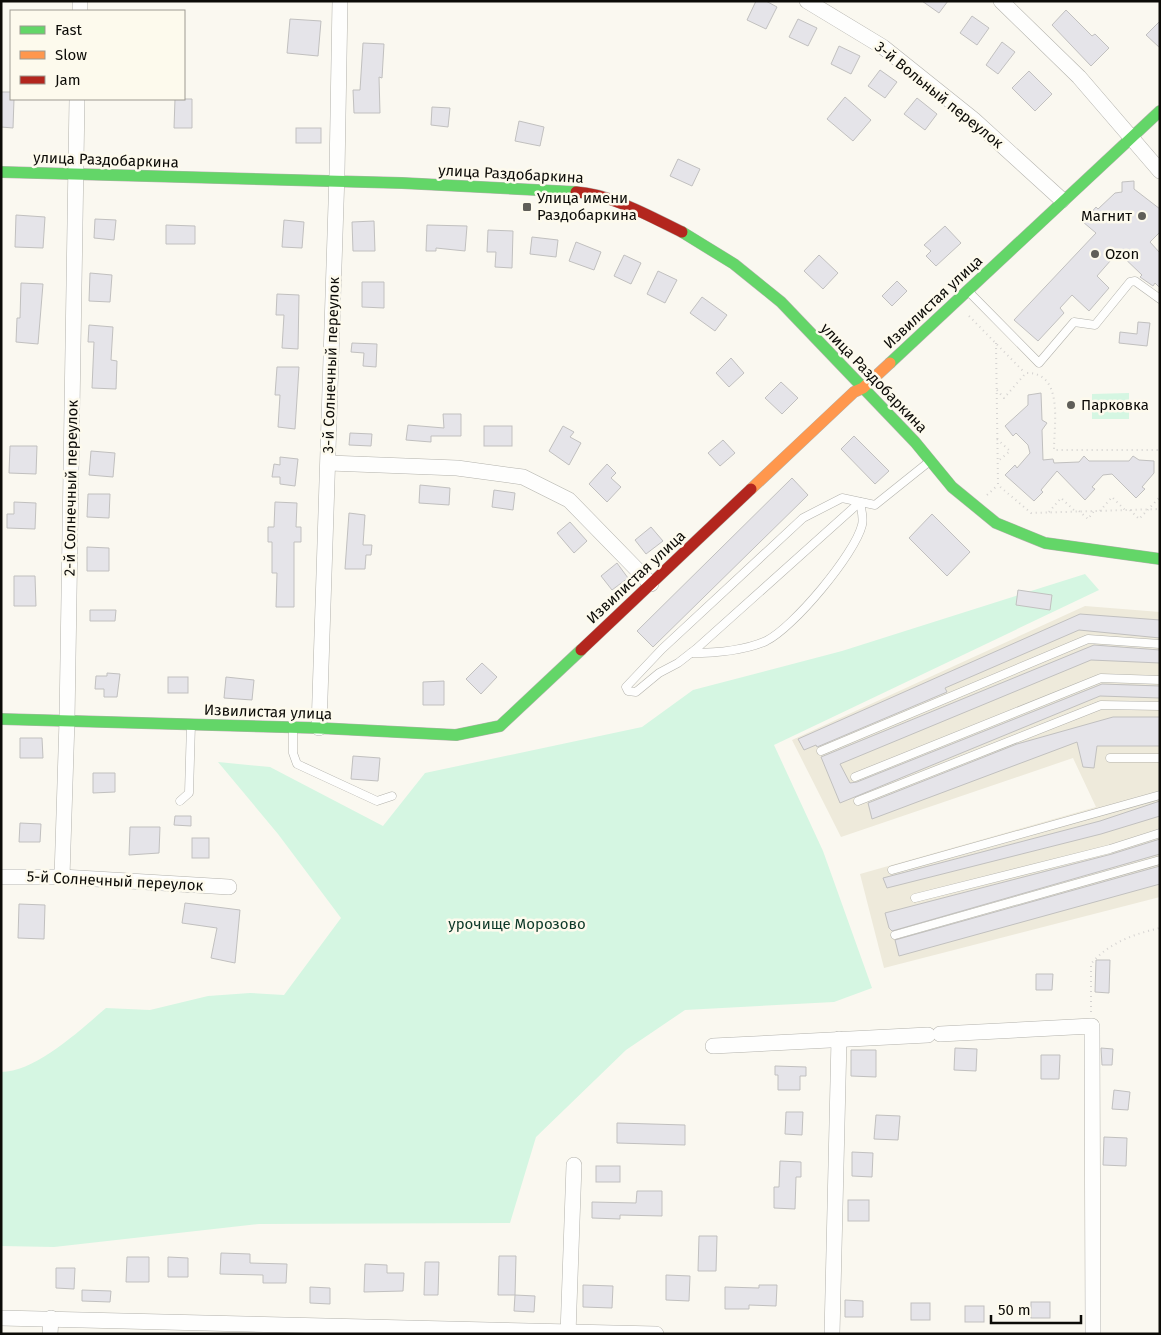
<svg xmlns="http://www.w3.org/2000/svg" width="1161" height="1335" font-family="'Fira Sans',sans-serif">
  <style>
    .built { fill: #eeeadb }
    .green { fill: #d5f6e2 }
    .building { fill: #e5e4e9; stroke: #c1c0bf }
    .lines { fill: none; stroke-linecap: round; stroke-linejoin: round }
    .lane-casing { stroke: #b3b2ac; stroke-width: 9 }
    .street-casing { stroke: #b3b2ac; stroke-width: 16 }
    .fast-casing { stroke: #b3b2ac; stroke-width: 12 }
    .slow-casing { stroke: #b3b2ac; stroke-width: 12 }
    .jam-casing { stroke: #b3b2ac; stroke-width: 12 }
    .path { stroke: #d5d3d1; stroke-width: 2; stroke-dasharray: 1 4; stroke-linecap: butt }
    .lane { stroke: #fefefd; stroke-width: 8 }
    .street { stroke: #fefefd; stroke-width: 15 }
    .fast { stroke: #63d668; stroke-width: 11 }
    .slow { stroke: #ff974d; stroke-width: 11 }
    .jam { stroke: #b3261e; stroke-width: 11 }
    .poi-dot { fill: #5f5e59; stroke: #fdfaed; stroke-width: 2 }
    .labels { text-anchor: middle; stroke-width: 5; stroke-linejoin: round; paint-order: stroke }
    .street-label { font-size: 15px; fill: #0c0b07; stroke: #fdfaed }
    .poi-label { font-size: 15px; fill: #0c0b07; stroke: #fdfaed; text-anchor: start }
    .park-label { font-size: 15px; fill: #0c3727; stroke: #fdfaed }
  </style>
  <rect width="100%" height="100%" fill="#faf8f0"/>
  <polygon class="built" points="1085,606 1160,612 1160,897 884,968 860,874 1096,807 1073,758 841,837 792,740"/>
  <g class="green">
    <polygon points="1129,393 1129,419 1092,419 1092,394"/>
    <path d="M1085 574 1099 590 774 745 823 851 872 988 834 1002 685 1010 626 1050 536 1137 510 1223 259 1224 54 1247 1 1246V1072C36 1072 80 1030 106 1008L150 1010 208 996 250 993 284 995 341 918 278 834 218 762 270 767 383 826 425 773 642 727 693 690 842 651Z"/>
  </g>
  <g class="building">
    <polygon points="756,1 766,1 777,7 766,29 747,20"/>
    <polygon points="922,1 948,1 939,13"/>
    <polygon points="1066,10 1092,36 1095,34 1109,48 1091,66 1052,25"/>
    <polygon points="972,16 989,28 977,45 960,33"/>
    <polygon points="290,19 321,21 318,56 287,53"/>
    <polygon points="798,19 817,28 808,46 789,37"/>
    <polygon points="1160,21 1160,48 1146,35"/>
    <polygon points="1002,42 1015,52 998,74 986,65"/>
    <polygon points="363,43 384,44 382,78 379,77 380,113 354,113 353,90 360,90"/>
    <polygon points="839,46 860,56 851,74 831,64"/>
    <polygon points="880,70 897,82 885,98 868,86"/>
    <polygon points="1029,71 1052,94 1035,111 1012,88"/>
    <polygon points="1,92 11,92 11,99 14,99 13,128 1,127"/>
    <polygon points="845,97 871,120 853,141 827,119"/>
    <polygon points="917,98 937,114 925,130 904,114"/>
    <polygon points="175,99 192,99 192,128 174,128"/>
    <polygon points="432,107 450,108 448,127 431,125"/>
    <polygon points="519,121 544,127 540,146 515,141"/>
    <rect x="296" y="128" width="25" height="15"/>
    <polygon points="678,159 700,169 692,186 670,176"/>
    <polygon points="1134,181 1134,189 1160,209 1160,232 1150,242 1160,253 1160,288 1155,283 1153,286 1140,277 1142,275 1118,252 1097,276 1109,288 1089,311 1072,295 1060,308 1064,313 1038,341 1014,320 1096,233 1083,222 1096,207 1098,209 1115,193 1122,192 1122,182"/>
    <polygon points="16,215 45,217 43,248 15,247"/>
    <polygon points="95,219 116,220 114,240 94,238"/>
    <polygon points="284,220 304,222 302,248 282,247"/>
    <polygon points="374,221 375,251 353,251 352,222"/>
    <polygon points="166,225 195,226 195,244 166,244"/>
    <polygon points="427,225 467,226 465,251 436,248 436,251 426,251"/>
    <polygon points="945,226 961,243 936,266 926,256 931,251 924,245"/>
    <polygon points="488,230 513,231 512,268 495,267 496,252 487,252"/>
    <polygon points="532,237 558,240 556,257 530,254"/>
    <polygon points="576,242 601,252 594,270 569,261"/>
    <polygon points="624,255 641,263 631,284 614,276"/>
    <polygon points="819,255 838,273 823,289 804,271"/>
    <polygon points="658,271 677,280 665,303 647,294"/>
    <polygon points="90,273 112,275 110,302 89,301"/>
    <polygon points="897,281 907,291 892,306 882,296"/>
    <polygon points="362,282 384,282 384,308 362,307"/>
    <polygon points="21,283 43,284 38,344 16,342 17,318 20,318"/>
    <polygon points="277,294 299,295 298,349 282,348 284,315 276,315"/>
    <polygon points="702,297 727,315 715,331 690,313"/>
    <polygon points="1138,322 1150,323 1147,346 1119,343 1120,332 1137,334"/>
    <polygon points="89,325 113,327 111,360 117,361 116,389 92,388 94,342 88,342"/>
    <polygon points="352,343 377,344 376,367 363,366 364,353 351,352"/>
    <polygon points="731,358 744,373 729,387 716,373"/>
    <polygon points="277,367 299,367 295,429 278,427 280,395 275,395"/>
    <polygon points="781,382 798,398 782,414 765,398"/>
    <polygon points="1041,393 1042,420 1047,423 1042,430 1043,460 1053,459 1054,463 1079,462 1084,456 1089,461 1129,461 1133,456 1139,460 1154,461 1154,473 1142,487 1145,489 1136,498 1112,474 1103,475 1092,487 1095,489 1085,500 1057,471 1041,490 1043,492 1034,501 1005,475 1015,465 1017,468 1030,453 1028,445 1016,433 1013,436 1005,426 1028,405 1028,395"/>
    <polygon points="443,414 461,414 461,436 431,436 431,442 406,440 408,425 444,428"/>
    <rect x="484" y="426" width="28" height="20"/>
    <polygon points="563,426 574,432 570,437 581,443 569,465 549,451"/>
    <polygon points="350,433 372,434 371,446 349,445"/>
    <polygon points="854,436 889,471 875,484 841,449"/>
    <polygon points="723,440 735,453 720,466 708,453"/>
    <polygon points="10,446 37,446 36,474 9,473"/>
    <polygon points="91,451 115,453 113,477 89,475"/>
    <polygon points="280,457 298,459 295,486 280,484 280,477 272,477 274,464 280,465"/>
    <polygon points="607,464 616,473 611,478 621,487 607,502 589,484"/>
    <polygon points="792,478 808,495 653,647 637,631"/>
    <polygon points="420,485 450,488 449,505 419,503"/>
    <polygon points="494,490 515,493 513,510 492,507"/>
    <polygon points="88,494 110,494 109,518 87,517"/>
    <polygon points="14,502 36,503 35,529 7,528 7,514 14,514"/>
    <polygon points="275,502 297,503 296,527 301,527 301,542 294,542 294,607 276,607 277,573 272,573 272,542 268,542 268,527 274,527"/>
    <polygon points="349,513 365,515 363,545 372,545 371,555 366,555 365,569 345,569"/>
    <polygon points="932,514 970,552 947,576 909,538"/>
    <polygon points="570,522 587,541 574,553 557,533"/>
    <polygon points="651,527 663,541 646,554 635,540"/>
    <polygon points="87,547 109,548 109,571 87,571"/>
    <polygon points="617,563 628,578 612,590 601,576"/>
    <polygon points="14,576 35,576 36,606 14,606"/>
    <polygon points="1018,590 1052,595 1050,610 1016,605"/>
    <polygon points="90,610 116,610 115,621 90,621"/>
    <polygon points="1080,614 1160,620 1160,638 1079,630 945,688 947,692 817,747 816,745 804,750 798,739"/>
    <polygon points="1094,645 1160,650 1160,663 1091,660 840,764 850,783 857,782 1102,684 1160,686 1160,698 1100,696 840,803 821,757"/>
    <polygon points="482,663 497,677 481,694 466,679"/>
    <polygon points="107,673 120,674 117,697 104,697 104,689 95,689 96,676 107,676"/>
    <rect x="168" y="677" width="20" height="16"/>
    <polygon points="226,677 254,680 252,700 224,698"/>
    <polygon points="444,681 444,705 423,705 423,682"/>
    <polygon points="1113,717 1160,717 1160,746 1097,746 1094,768 1083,767 1077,742 872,819 868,803 1017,744"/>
    <polygon points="20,738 42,738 43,758 20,758"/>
    <polygon points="353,756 380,758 378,781 351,779"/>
    <polygon points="93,773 115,773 115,792 93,793"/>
    <polygon points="1160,801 1160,816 1101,834 887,888 883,878 1100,821"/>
    <polygon points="175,816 191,816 191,826 174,825"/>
    <polygon points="20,823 41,824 40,842 19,842"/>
    <polygon points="130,827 160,827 159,853 129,855"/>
    <rect x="192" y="838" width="17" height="20"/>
    <polygon points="1160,839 1160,854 892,931 889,928 885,913 1112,854"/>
    <polygon points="1160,866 1160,884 899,956 895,940"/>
    <polygon points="185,903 240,910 235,963 211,958 217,928 182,923"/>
    <polygon points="19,904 45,905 44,939 18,938"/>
    <polygon points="1096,960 1110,960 1109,993 1095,992"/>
    <polygon points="1036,974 1053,974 1052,990 1036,990"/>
    <polygon points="955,1048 977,1049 976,1071 954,1070"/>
    <polygon points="1101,1048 1113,1049 1112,1065 1102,1065"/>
    <polygon points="851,1050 876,1050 876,1077 851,1076"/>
    <polygon points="1041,1055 1060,1055 1059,1079 1041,1079"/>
    <polygon points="775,1066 806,1067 806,1076 800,1076 800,1090 778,1090 778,1075 775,1075"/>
    <polygon points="1114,1090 1130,1092 1128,1110 1112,1109"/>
    <polygon points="786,1112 803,1112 802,1135 785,1134"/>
    <polygon points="876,1115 900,1116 898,1140 874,1139"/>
    <polygon points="617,1123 685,1125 685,1145 617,1143"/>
    <polygon points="1104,1137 1127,1138 1126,1166 1103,1165"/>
    <polygon points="852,1152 873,1153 872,1177 852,1176"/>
    <polygon points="780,1161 801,1162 801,1177 796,1177 795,1209 774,1208 774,1187 779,1187"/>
    <rect x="596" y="1166" width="24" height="16"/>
    <polygon points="637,1191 662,1191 662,1216 620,1215 620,1219 592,1218 592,1202 636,1203"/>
    <rect x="848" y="1200" width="21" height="21"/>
    <polygon points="699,1236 717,1236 716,1271 698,1271"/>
    <polygon points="221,1253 250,1254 250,1263 287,1264 286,1283 263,1283 263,1275 220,1274"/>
    <polygon points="499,1256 516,1256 515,1295 498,1295"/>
    <polygon points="127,1257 149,1257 149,1282 126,1282"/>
    <polygon points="168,1257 188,1258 188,1277 168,1277"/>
    <polygon points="425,1262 439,1262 438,1295 424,1295"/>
    <polygon points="365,1264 387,1265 387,1273 404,1273 403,1291 364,1292"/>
    <polygon points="56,1268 75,1268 74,1289 56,1288"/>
    <polygon points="666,1275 690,1276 689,1301 666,1300"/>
    <polygon points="583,1285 613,1286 612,1308 583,1307"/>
    <polygon points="759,1285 777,1285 776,1306 749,1305 749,1309 725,1309 725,1287 759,1288"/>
    <polygon points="310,1287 330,1288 330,1304 310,1303"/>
    <polygon points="82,1290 111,1291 110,1302 82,1301"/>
    <polygon points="515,1295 535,1296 534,1312 514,1311"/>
    <polygon points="845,1300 863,1301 863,1317 845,1317"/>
    <rect x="1031" y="1302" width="19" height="16"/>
    <rect x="911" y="1303" width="19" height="17"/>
    <rect x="965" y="1306" width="19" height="16"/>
  </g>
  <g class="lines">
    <g class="lane-casing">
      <g id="lane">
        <polyline points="968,291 1039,363 1074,322 1095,325 1130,282 1135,281 1160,299"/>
        <polyline points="860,502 696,649 678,663 659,673 636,692 628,691 626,687 662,649 803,518 842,498 875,505 930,461"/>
        <path d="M691 653C716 653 743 651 766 641 793 628 855 554 862 525 864 518 861 509 860 502"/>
        <polyline points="293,728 293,753 297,764 377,801 392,796"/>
        <polyline points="821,751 1088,639 1160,644"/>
        <polyline points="1110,758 1160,758"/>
        <polyline points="855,777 1101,678 1160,680"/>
        <polyline points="180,801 189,793 191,724"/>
        <polyline points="858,801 1101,705 1160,706"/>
        <polyline points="892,870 1160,795"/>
        <polyline points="915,898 1110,849 1160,833"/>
        <polyline points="895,935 1160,860"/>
      </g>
    </g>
    <g class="street-casing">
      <g id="street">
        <polyline points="807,1 883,47 973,119 1062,200"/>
        <polyline points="1001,1 1079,77 1160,171"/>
        <polyline points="80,11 80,1"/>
        <polyline points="329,463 457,468 523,477 569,500 651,584"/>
        <polyline points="319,728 337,173 340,1"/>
        <polyline points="1,877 62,877 229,887"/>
        <polyline points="62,877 67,720 77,99"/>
        <polyline points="940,1034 1092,1026 1093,1334"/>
        <polyline points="713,1046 928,1035"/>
        <polyline points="1,1318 656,1334"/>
        <polyline points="50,1334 51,1318"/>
        <polyline points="568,1334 574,1165"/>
        <polyline points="832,1334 839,1039"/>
      </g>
    </g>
    <g class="fast-casing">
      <g id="fast">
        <polyline points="1,172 402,183 576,192"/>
        <polyline points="682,232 734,264 781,302 915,442 952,487 996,523 1045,543 1160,559"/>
        <polyline points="890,363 1160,111"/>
        <polyline points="1,719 319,728 456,735 500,726 581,650"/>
      </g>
    </g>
    <g class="slow-casing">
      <polyline id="slow" points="751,489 854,392 863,388 890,363"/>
    </g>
    <g class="jam-casing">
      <g id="jam">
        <path d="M576 192C611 194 651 217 682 232"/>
        <polyline points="581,650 751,489"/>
      </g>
    </g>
    <g class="path">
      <polyline points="969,316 1025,373"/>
      <polyline points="996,343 998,485 1031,513 1160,509"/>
      <path d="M997 390 1004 398 1026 373C1064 372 1054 424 1054 450H1160"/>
      <polyline points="997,439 1010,451 997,462"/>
      <polyline points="987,495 998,485"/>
      <polyline points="1130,510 1139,519 1160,497"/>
      <polyline points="1079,511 1088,519 1094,511"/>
      <polyline points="1100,511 1112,497 1125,510"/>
      <polyline points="1049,512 1061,498 1075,511"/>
      <path d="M1091 1012V964C1108 943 1134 934 1160 928"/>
    </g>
    <use href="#lane" class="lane"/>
    <use href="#street" class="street"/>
    <use href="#fast" class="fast"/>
    <use href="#slow" class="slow"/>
    <use href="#jam" class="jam"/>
  </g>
  <g class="poi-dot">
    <rect x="522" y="202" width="10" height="10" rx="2.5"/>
    <circle cx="1142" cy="216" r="5"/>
    <circle cx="1095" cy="254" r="5"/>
    <circle cx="1071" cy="405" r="5"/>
  </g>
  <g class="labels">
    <g class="street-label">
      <text transform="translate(939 95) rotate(39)" y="5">3-й Вольный переулок</text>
      <text transform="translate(106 160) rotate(2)" y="5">улица Раздобаркина</text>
      <text transform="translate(511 174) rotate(3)" y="5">улица Раздобаркина</text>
      <text transform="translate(933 302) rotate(-43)" y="5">Извилистая улица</text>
      <text transform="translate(331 365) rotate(-88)" y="5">3-й Солнечный переулок</text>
      <text transform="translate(874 378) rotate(46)" y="5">улица Раздобаркина</text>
      <text transform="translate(71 488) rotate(-89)" y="5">2-й Солнечный переулок</text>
      <text transform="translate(636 577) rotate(-43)" y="5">Извилистая улица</text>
      <text transform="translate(268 712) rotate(2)" y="5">Извилистая улица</text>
      <text transform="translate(115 881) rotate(3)" y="5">5-й Солнечный переулок</text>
    </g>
    <g class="poi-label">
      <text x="537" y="203">Улица имени<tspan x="537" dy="17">Раздобаркина</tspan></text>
      <text x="1132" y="221" text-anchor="end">Магнит</text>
      <text x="1105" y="259">Ozon</text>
      <text x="1081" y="410">Парковка</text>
    </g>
    <g class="park-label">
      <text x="517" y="929">урочище Морозово</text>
    </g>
  </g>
  <rect width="1161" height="1335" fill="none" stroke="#0c0b07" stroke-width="5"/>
  <rect x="10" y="10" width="175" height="90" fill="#fdfaed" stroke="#9d9a91"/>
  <rect x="20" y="26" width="25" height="8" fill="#63d668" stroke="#9d9a91"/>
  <text x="55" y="35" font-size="15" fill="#0c0b07">Fast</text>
  <rect x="20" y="51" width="25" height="8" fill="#ff974d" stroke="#9d9a91"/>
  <text x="55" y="60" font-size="15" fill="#0c0b07">Slow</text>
  <rect x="20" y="76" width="25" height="8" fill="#b3261e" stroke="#9d9a91"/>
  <text x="55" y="85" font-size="15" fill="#0c0b07">Jam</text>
  <path d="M991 1315v8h90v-8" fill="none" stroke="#0c0b07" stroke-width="2.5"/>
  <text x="998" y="1315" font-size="15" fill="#0c0b07" stroke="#fdfaed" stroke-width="4" paint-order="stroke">50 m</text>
</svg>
